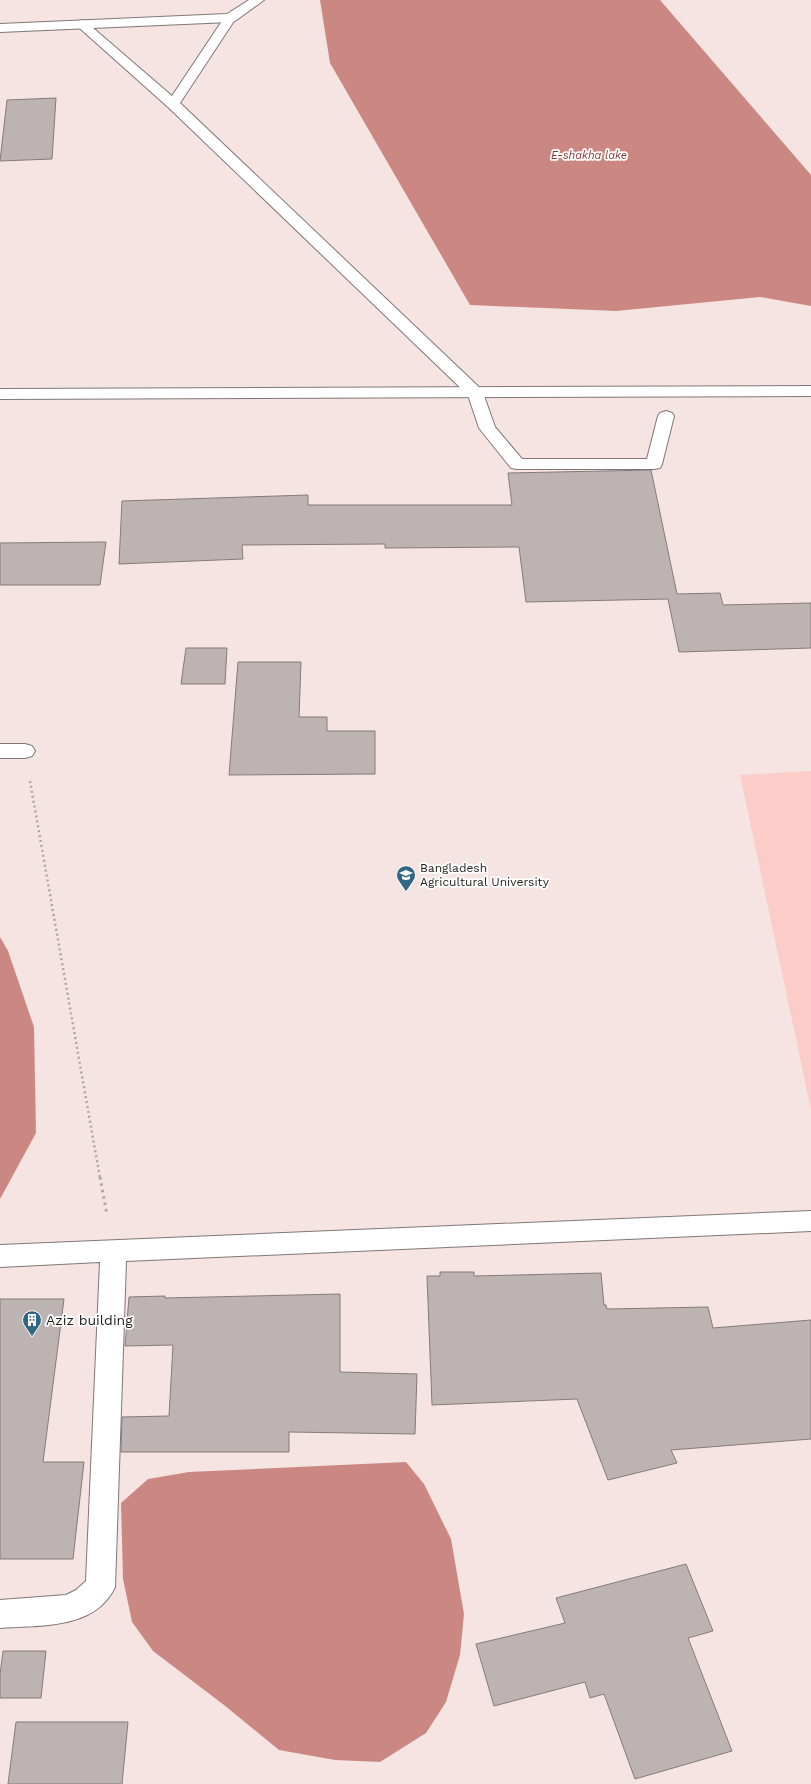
<svg xmlns="http://www.w3.org/2000/svg" width="811" height="1784" font-family="'Work Sans',sans-serif">
  <style>
    .built { fill: #f6e4e2 }
    .green { fill: #fcccc8 }
    .water { fill: #cb8883 }
    .building { fill: #bcb3b2; stroke: #847b7b }
    .lines { fill: none; stroke-linecap: round; stroke-linejoin: round }
    .lane-casing { stroke: #7f7776; stroke-width: 2 }
    .street-casing { stroke: #7f7776; stroke-width: 2 }
    .path-far1 { stroke: #ada6a6; stroke-width: 2.5; stroke-dasharray: 2 3; stroke-linecap: butt }
    .path { stroke: #ada6a6; stroke-width: 3; stroke-dasharray: 2.5 4; stroke-linecap: butt }
    .lane { fill: #fff; fill-rule: evenodd }
    .street { fill: #fff; fill-rule: evenodd }
    .labels { text-anchor: middle; stroke-width: 3.5; stroke-linejoin: round; paint-order: stroke }
    .far-water-label { font-size: 11px; font-style: italic; fill: #873533; stroke: #fff }
    .poi-label { font-size: 12px; fill: #201d1d; stroke: #fff; text-anchor: start }
    .near-poi-label { font-size: 14px; fill: #201d1d; stroke: #fff; text-anchor: start }
  </style>
  <rect width="100%" height="100%" fill="#fdf4f3"/>
  <rect class="built" x="0" y="0" width="811" height="1784"/>
  <polygon class="green" points="811,771 811,1110 740,775"/>
  <g class="water">
    <polygon points="320,0 660,0 811,175 811,306 760,297 616,311 470,305 330,63"/>
    <polygon points="0,937 8,951 34,1027 36,1133 0,1199"/>
    <polygon points="406,1462 424,1484 451,1539 464,1614 460,1655 446,1702 426,1733 380,1762 335,1760 279,1750 224,1705 153,1651 132,1622 123,1579 121,1503 148,1479 189,1472"/>
  </g>
  <g class="building">
    <polygon points="56,98 52,159 0,161 7,100"/>
    <polygon points="651,470 677,594 720,593 723,605 811,603 811,648 679,652 668,599 526,602 519,547 385,548 385,544 242,545 243,559 119,564 122,501 308,495 308,505 512,505 508,473"/>
    <polygon points="106,542 100,585 0,585 0,543"/>
    <polygon points="186,648 227,648 225,684 181,684"/>
    <polygon points="238,662 301,662 299,717 327,717 327,731 375,731 375,774 229,775"/>
    <polygon points="440,1272 474,1272 474,1276 601,1273 604,1305 606,1305 607,1309 708,1307 713,1328 811,1320 811,1439 671,1450 677,1463 608,1480 577,1399 432,1405 427,1276 440,1276"/>
    <polygon points="340,1294 340,1372 417,1374 415,1434 289,1432 289,1452 121,1452 122,1417 169,1416 173,1345 125,1346 129,1297 165,1296 165,1298"/>
    <polygon points="0,1299 64,1299 43,1462 84,1462 73,1559 0,1559"/>
    <polygon points="686,1564 713,1631 688,1638 732,1751 635,1779 604,1694 590,1698 585,1682 494,1706 476,1644 565,1623 556,1598"/>
    <polygon points="3,1651 46,1651 41,1698 0,1698 0,1675"/>
    <polygon points="16,1722 128,1722 122,1784 8,1784"/>
  </g>
  <g class="lines">
    <g class="lane-casing">
      <polygon id="lane" points="230,14 236,18 180,103 482,390 495,427 522,459 647,459 658,416 660,413 666,411 672,413 674,416 662,464 660,468 654,469 517,469 511,468 479,428 468,395 168,107 75,24 81,20 85,21 172,96 226,15"/>
    </g>
    <g class="street-casing">
      <g id="street">
        <polygon points="249,0 264,0 235,21 230,22 0,32 0,24 227,14"/>
        <polygon points="811,386 811,396 0,399 0,389"/>
        <polygon points="0,744 25,744 32,746 35,751 32,756 25,758 0,758"/>
        <path d="M811 1211V1231L126 1261 115 1587C95 1630 39 1625 0 1628V1600L66 1595 76 1590 86 1581 100 1262 0 1267V1245Z"/>
      </g>
    </g>
    <polyline class="path-far1" points="30,781 100,1178"/>
    <polyline class="path" points="100,1177 107,1215"/>
    <use href="#lane" class="lane"/>
    <use href="#street" class="street"/>
  </g>
  <defs>
    <g id="university-pin" transform="scale(1)"><path d="M0 17L-7.5 6A9.5 9.5 0 1 1 7.5 6Z" fill="#326783" stroke="#fff"/><path d="M0-5L7-2L0 1L-7-2ZM-4 1L0 2.5L4 1V4Q0 6-4 4Z" fill="#fff"/></g>
    <g id="building-pin" transform="scale(1)"><path d="M0 17L-7.5 6A9.5 9.5 0 1 1 7.5 6Z" fill="#326783" stroke="#fff"/><path d="M-4-6H4V6H1V3H-1V6H-4ZM-2.5-4.3h1.7v1.8h-1.7ZM.8-4.3h1.7v1.8H.8ZM-2.5-1h1.7V.8h-1.7ZM.8-1h1.7V.8H.8Z" fill="#fff"/></g>
  </defs>
  <g fill-rule="evenodd">
    <use href="#university-pin" x="406" y="875"/>
    <use href="#building-pin" x="32" y="1320"/>
  </g>
  <g class="labels">
    <g class="far-water-label">
      <text x="589" y="159">E-shakha lake</text>
    </g>
    <g class="poi-label">
      <text x="420" y="872">Bangladesh<tspan x="420" dy="14">Agricultural University</tspan></text>
    </g>
    <g class="near-poi-label">
      <text x="46" y="1325">Aziz building</text>
    </g>
  </g>
</svg>
